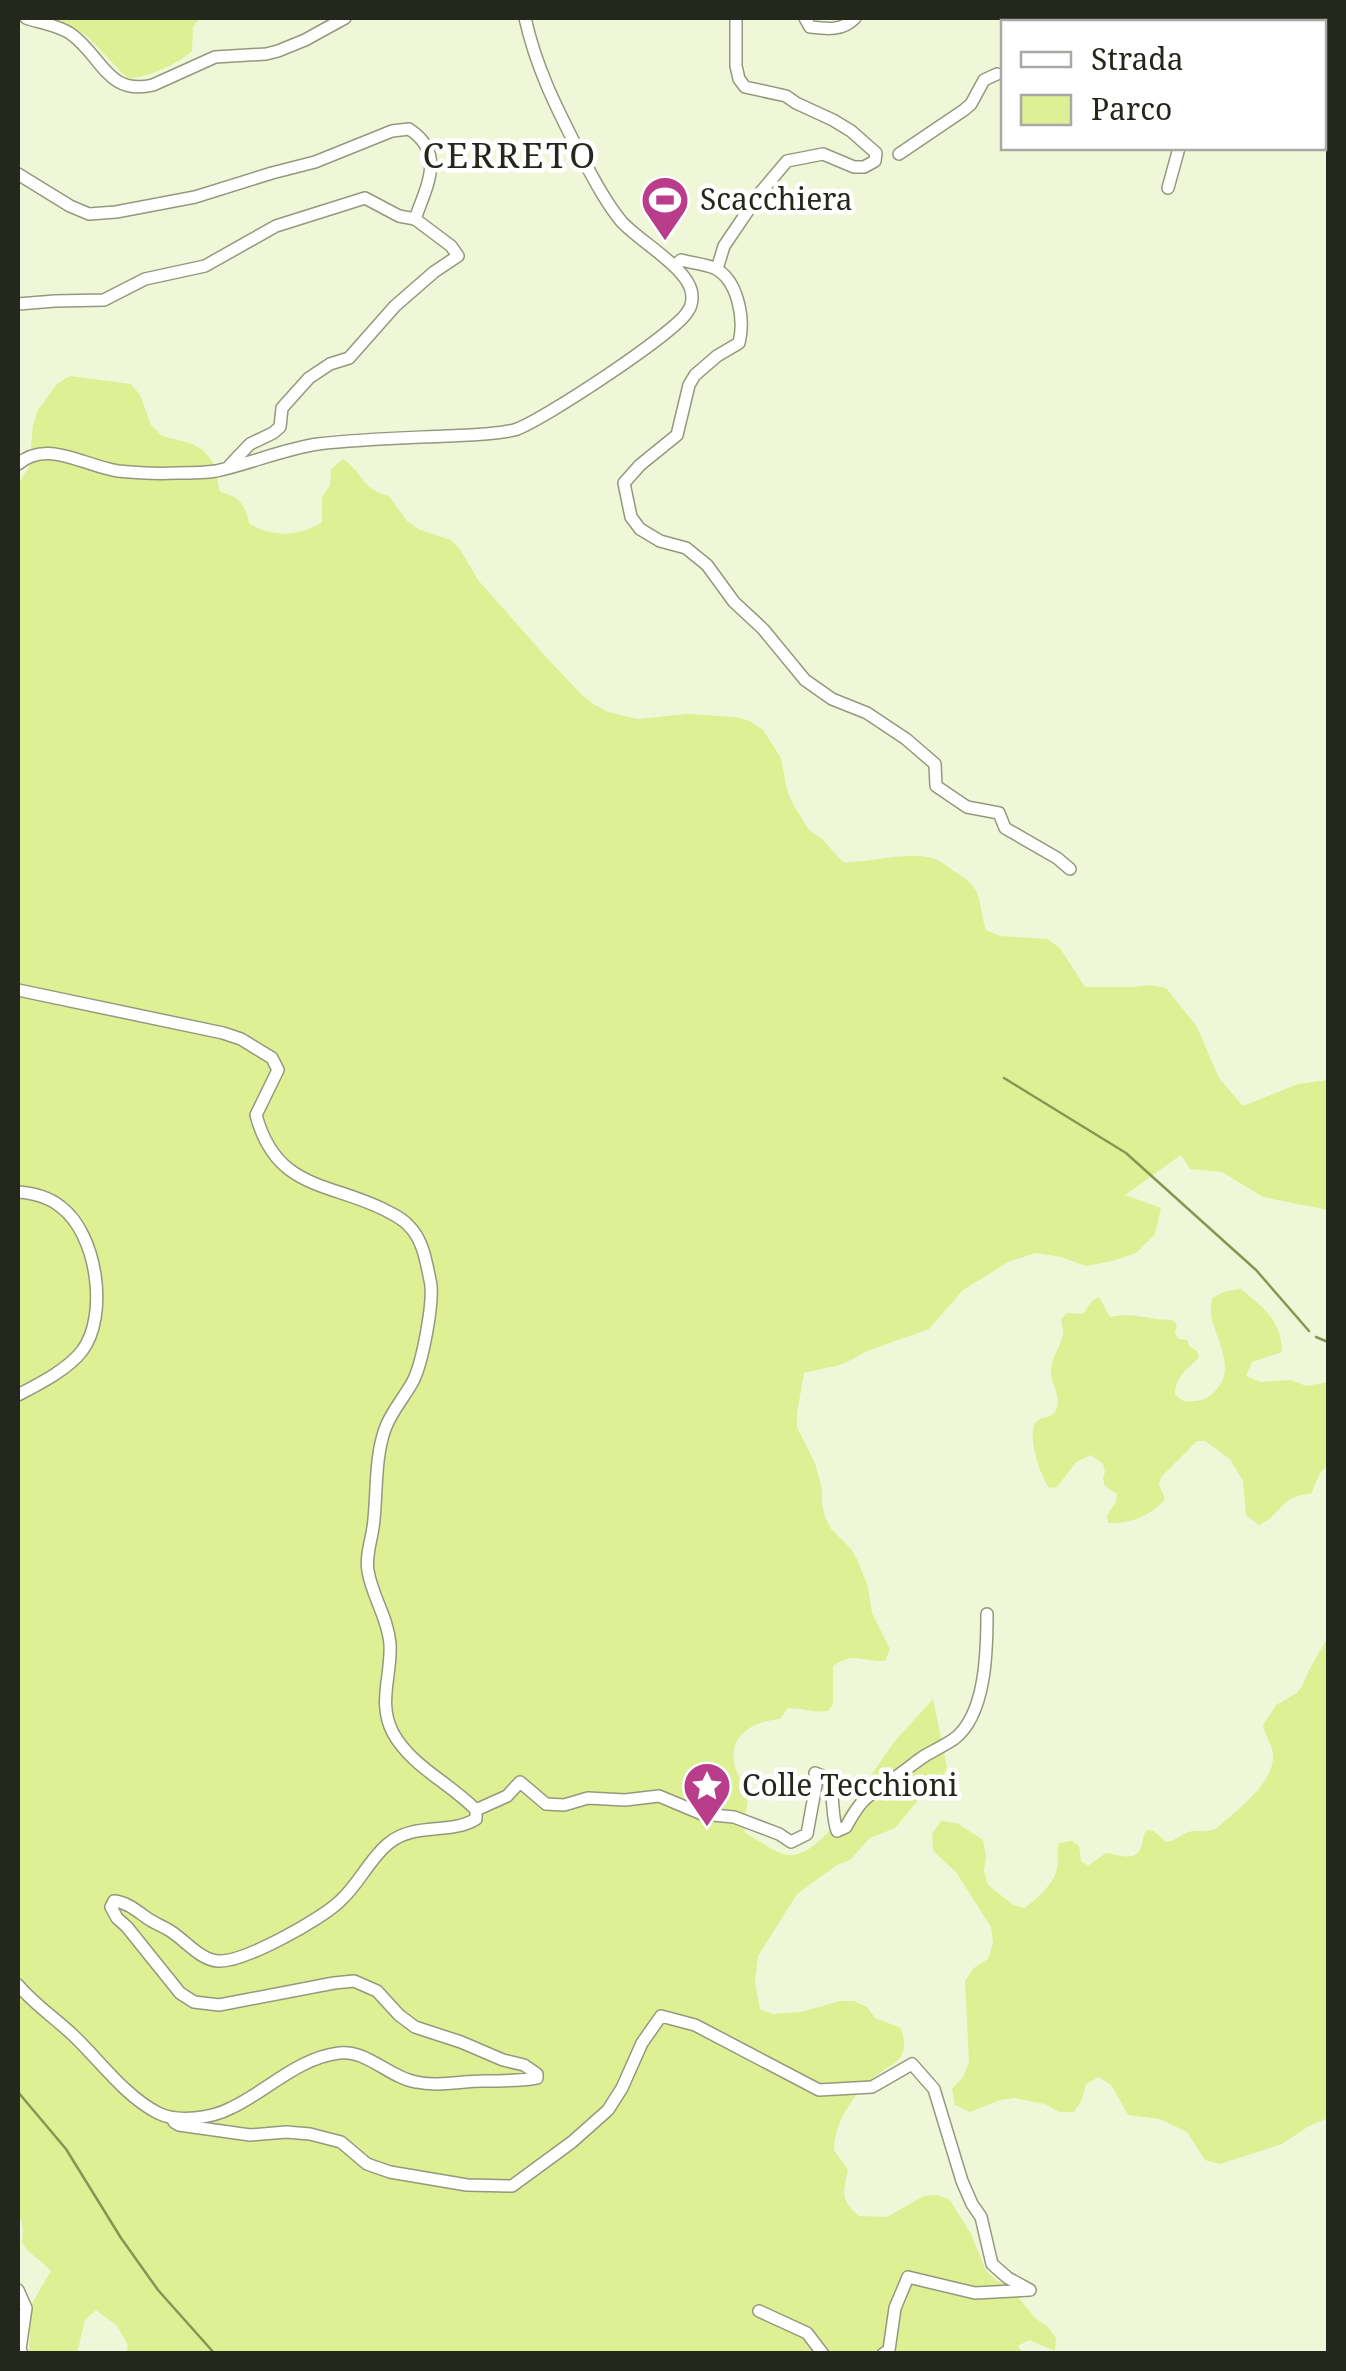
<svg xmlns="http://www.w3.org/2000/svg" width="1346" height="2371" font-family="'Noto Serif',serif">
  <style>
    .green { fill: #deef94 }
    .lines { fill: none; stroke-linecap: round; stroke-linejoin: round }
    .stream { stroke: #899553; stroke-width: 2.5 }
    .minor-casing { stroke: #93997d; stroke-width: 14 }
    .minor { stroke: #fff; stroke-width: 11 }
    .labels { text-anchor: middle; stroke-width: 9; stroke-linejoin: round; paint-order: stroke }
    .poi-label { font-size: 30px; fill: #24271c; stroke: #fff; text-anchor: start }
    .quarter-label { font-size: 35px; letter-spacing: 2.5px; fill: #24271c; stroke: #fff }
  </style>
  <rect width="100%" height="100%" fill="#f0f7d8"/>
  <g class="green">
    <path d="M53 18H200L193 27 192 51C179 63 144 80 127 78L86 35Z"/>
    <path d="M70 376 131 384 140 395 151 425 162 436 190 443 203 450 213 462 220 492C239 496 245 504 249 523 271 538 299 537 322 522V498L330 485 331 469 343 459C364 474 361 489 389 496L407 521 420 530 451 540 461 551 478 580 546 657 581 694 593 704 608 712 638 719 687 714 735 717 750 721 763 730 781 758 787 790 793 804 809 830 822 839 843 862C871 864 914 848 939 861 944 863 948 867 952 870 962 876 970 881 976 891 982 903 981 917 986 930L1000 936 1047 939 1060 948 1085 987H1134L1150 985 1166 988 1197 1027 1219 1078 1243 1106 1298 1084 1328 1080V1210L1263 1197 1222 1172 1190 1169 1181 1155 1125 1195 1161 1208 1155 1234 1136 1253 1112 1261 1086 1266 1061 1257 1036 1253 1010 1261 963 1290 929 1329 867 1351 843 1364 804 1373 797 1413V1427L815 1463 822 1489V1504L825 1517 831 1529 851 1549 858 1561 868 1587 872 1613 890 1649 885 1661C861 1662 855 1651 833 1666V1704L828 1711C814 1713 802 1708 788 1708L780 1719C751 1721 725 1738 736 1770 739 1778 745 1785 747 1793 750 1806 742 1817 745 1833 759 1840 779 1857 794 1855 828 1851 875 1766 896 1740 908 1726 921 1713 933 1699L947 1767 941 1781 920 1798 895 1828 870 1838 850 1860 837 1865 797 1894 758 1956 755 1982 760 2009 772 2014 801 2012 840 2001H854L867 2007 875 2018 901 2028C903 2036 906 2043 903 2051 900 2063 890 2065 881 2072 857 2089 834 2120 834 2150L848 2170C843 2193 840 2200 859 2216L887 2217 924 2196 938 2195 950 2200 971 2234 986 2271 996 2280 1008 2285 1036 2319 1047 2326 1056 2338 1055 2351 1029 2340 1018 2346 1023 2354H126L128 2345 117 2326 96 2310 85 2320 77 2353H29L31 2305 51 2271C41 2260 30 2255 22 2243L23 2230 20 2217 18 2215V484L29 467 33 425 38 410 57 384Z"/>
    <path d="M1241 1289C1264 1308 1281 1320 1282 1352L1252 1362 1246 1376 1260 1382 1291 1380 1306 1386 1328 1382V1465L1320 1473 1311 1494C1280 1495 1282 1515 1259 1525L1246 1515 1243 1481 1230 1459 1205 1441H1197L1161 1477 1159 1484 1165 1499C1151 1516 1130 1524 1108 1523L1107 1515 1116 1502 1117 1494 1105 1486 1103 1479 1105 1472 1103 1464 1091 1455 1076 1462 1057 1487 1049 1488C1041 1477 1025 1433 1037 1421 1043 1416 1052 1418 1056 1410 1062 1397 1051 1384 1051 1372 1051 1357 1060 1348 1063 1334 1063 1329 1062 1324 1061 1319L1067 1313 1083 1314 1092 1301 1099 1297 1110 1317C1134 1312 1148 1320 1172 1320L1177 1325 1175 1333 1179 1339 1187 1340 1190 1347 1197 1351 1199 1358C1188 1368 1175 1377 1175 1394 1182 1402 1185 1402 1196 1401 1204 1400 1210 1397 1216 1390 1237 1367 1215 1340 1211 1314 1210 1313 1212 1300 1212 1298L1226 1291Z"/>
    <path d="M1328 1637V2118L1309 2126 1282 2144 1220 2164 1205 2160 1187 2132 1160 2119 1128 2115 1112 2086 1099 2077 1086 2084 1082 2099 1074 2112H1059L1045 2104 1015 2098 1000 2100 970 2112 955 2105 952 2089 963 2077 969 2062 965 1981 974 1968 988 1959 993 1943 991 1927 956 1872 933 1851 932 1834 941 1821 957 1823 983 1840 986 1856 984 1871 988 1885 1013 1905 1025 1908C1037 1898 1054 1885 1057 1868 1059 1859 1056 1852 1059 1843L1072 1841 1079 1846 1081 1861 1088 1866 1106 1853C1119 1854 1136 1864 1142 1845 1143 1840 1143 1834 1147 1830L1154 1831 1166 1842C1177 1841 1183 1832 1193 1831 1202 1830 1207 1832 1216 1829 1235 1811 1274 1784 1273 1756 1273 1745 1265 1736 1263 1725L1276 1705 1297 1693 1302 1686 1309 1670Z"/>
  </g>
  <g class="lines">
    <g class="stream">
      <polyline points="1004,1078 1126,1153 1256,1270 1309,1331"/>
      <polyline points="1316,1337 1328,1342"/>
      <polyline points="18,2092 66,2149 121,2238 158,2290 215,2354"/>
    </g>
    <g class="minor-casing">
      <g id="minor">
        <path d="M26 18C40 23 58 25 71 34 102 56 107 96 153 85L215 57 266 54 278 51 305 40 345 18"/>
        <path d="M805 18 810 27C827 29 843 31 855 18"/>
        <polyline points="1290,18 1297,22"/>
        <polyline points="1254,22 1267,18"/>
        <polyline points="1324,29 1328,29"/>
        <polyline points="899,154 964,110 971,104 984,80 997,74"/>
        <path d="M18 174 70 206 89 214 116 212 195 197 272 173 315 162 392 131 409 129C446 153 427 185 415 219L451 246 458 256 434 272 395 306 349 358 330 364 309 378 282 408 280 427 273 433 250 444 230 465"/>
        <polyline points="1168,188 1179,148"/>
        <path d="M674 266 681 260C692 263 704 264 714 268 738 279 745 319 739 343L717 356 695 375 689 385 677 435 640 465 624 483 631 517 640 529 660 541 686 548 707 565 734 602 763 629 805 680 832 699 867 713 906 739 935 764 936 786 967 807 999 813 1005 828 1057 858 1070 869"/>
        <polyline points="717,269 724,246 760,193 787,161 823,154 854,167 864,167 875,161 876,153 851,131 833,120 796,103 786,96 745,87 739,79 736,66 736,18"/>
        <polyline points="18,304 55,301 104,300 145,279 205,266 276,226 365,198 399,216 415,219"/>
        <path d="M18 464C48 439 84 466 118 471 137 473 159 474 178 473 191 473 204 473 216 471 250 464 283 449 318 444 361 439 404 438 447 436 469 435 492 435 514 430 539 423 677 332 688 311 691 307 692 302 692 297 693 270 638 241 621 221 604 200 591 174 578 150 555 105 536 67 525 18"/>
        <path d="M18 990 223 1033 241 1039 272 1058 278 1070 256 1115C276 1189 327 1182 383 1209 392 1214 401 1217 408 1225 423 1239 426 1261 430 1280 435 1299 422 1366 412 1383 403 1399 391 1412 385 1429 375 1457 377 1490 374 1519 373 1537 365 1554 368 1571 372 1596 388 1618 390 1644 392 1675 377 1703 393 1733 412 1767 450 1783 476 1810V1819C450 1835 415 1822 389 1843 370 1858 359 1884 340 1901 322 1919 243 1963 218 1961 199 1960 184 1938 167 1929 160 1925 154 1923 147 1918 137 1911 127 1902 114 1901L111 1907 117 1918 127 1927 180 1993 194 2002 219 2005 334 1983 354 1981 377 1991 399 2015 415 2027 461 2042 503 2060 524 2065 537 2074V2078C519 2081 502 2081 484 2081 461 2081 439 2087 416 2082 390 2078 366 2049 339 2053 298 2058 267 2091 231 2108 212 2118 178 2123 158 2113 125 2096 100 2061 74 2036 55 2018 35 2005 18 1985"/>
        <path d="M18 1192C33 1193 49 1197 61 1207 97 1234 109 1315 82 1351 67 1370 39 1384 18 1395"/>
        <path d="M476 1810 507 1796 520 1782 546 1804 564 1805 588 1798 625 1800 659 1796 702 1814 734 1817 779 1834 791 1842 807 1834 816 1785 815 1773 828 1778C835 1798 831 1814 837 1831L846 1827C862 1797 867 1797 894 1778 905 1771 915 1762 926 1755 935 1750 945 1745 954 1739 986 1715 987 1651 987 1614"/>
        <polyline points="174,2122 179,2125 250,2135 286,2132 310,2134 341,2142 367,2164 390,2172 467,2185 512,2186 572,2142 608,2110 622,2088 642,2043 661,2016 695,2025 819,2090 872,2087 912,2064 934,2089 962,2181 972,2204 981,2217 992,2264 1008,2278 1030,2290 975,2293 908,2277 895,2308 889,2350 883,2354"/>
        <polyline points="18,2290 26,2308 20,2349 22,2354"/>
        <polyline points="759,2311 807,2333 823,2354"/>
      </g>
    </g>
    <use href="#minor" class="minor"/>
  </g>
  <defs>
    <g id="stadium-pin" transform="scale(2.5)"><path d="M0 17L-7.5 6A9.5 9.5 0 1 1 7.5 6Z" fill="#ba3d8b" stroke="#fff"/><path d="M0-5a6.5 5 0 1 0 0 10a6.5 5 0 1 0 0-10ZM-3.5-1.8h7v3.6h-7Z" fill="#fff"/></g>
    <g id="sight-pin" transform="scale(2.5)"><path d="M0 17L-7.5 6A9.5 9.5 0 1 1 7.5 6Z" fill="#ba3d8b" stroke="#fff"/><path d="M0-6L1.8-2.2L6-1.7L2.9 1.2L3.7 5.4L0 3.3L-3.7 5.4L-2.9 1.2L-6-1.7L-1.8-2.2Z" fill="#fff"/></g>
  </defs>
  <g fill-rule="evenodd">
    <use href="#stadium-pin" x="665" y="200"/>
    <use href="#sight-pin" x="707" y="1786"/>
  </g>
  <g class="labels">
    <g class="poi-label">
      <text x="700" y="210">Scacchiera</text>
      <text x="742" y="1796">Colle Tecchioni</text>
    </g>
    <g class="quarter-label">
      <text x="510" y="168">CERRETO</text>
    </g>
  </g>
  <rect width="1346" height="2371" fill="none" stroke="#24271c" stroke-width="40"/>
  <rect x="1001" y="20" width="325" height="130" fill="#ffffff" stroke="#a7a9a4" stroke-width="2.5"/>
  <rect x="1021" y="52" width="50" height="15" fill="#ffffff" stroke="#a7a9a4" stroke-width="2.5"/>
  <text x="1091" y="70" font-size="30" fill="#24271c">Strada</text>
  <rect x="1021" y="95" width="50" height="30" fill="#deef94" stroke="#a7a9a4" stroke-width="2.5"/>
  <text x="1091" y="120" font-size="30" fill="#24271c">Parco</text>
</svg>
